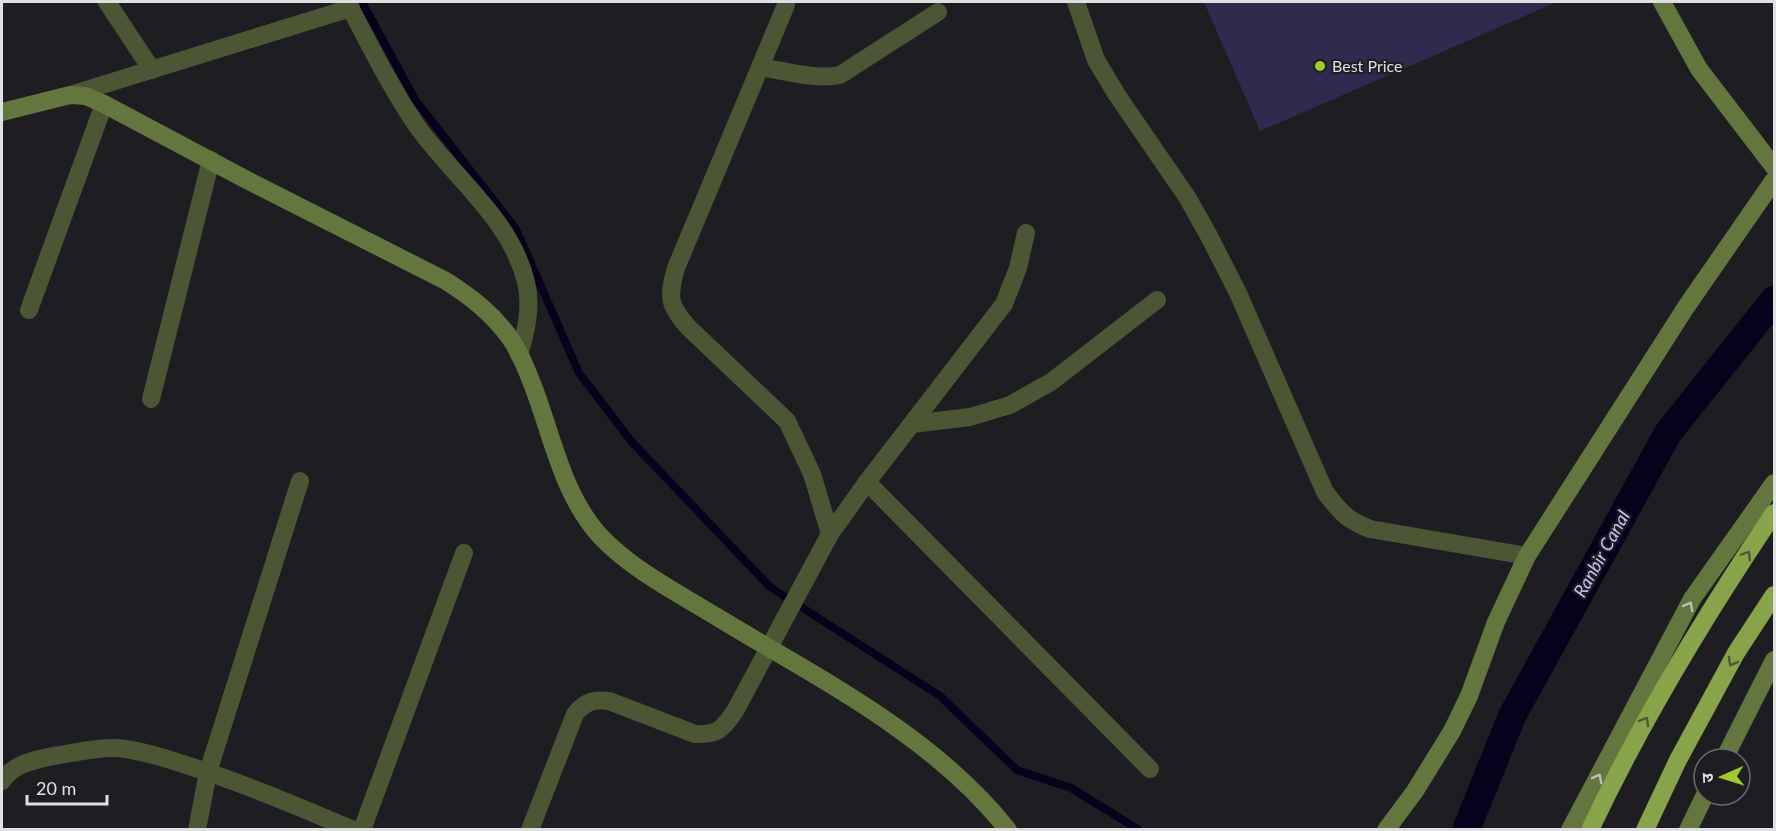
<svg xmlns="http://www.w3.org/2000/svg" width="1776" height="831" font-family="Lato,'Noto Sans Devanagari',sans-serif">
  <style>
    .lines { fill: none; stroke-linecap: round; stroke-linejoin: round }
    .stream { stroke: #07011b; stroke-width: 8 }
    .canal { stroke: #07011b; stroke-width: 28 }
    .building { fill: #302a4e }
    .street { stroke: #4b5634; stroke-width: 18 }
    .secondary { stroke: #63763e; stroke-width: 18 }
    .highway { stroke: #88a44a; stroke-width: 18 }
    .oneway { stroke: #4e5a34 }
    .oneway2 { stroke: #bac0b2 }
    .poi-dot { fill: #a0c92c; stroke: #1e1d22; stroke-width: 2 }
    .labels { text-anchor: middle; stroke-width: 4.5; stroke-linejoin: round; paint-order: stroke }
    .poi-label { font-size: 16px; fill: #e0e0e3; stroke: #1e1d22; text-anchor: start }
    .water-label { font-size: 18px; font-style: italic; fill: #c6c1f6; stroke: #1e1d22 }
  </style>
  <rect width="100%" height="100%" fill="#1e1d22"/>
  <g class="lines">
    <polyline class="stream" points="362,2 416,101 516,229 579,373 631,441 770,587 940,696 1017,770 1071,788 1139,830"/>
    <polyline class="canal" points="1466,830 1512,716 1668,433 1774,300"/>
  </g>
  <polygon class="building" points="1204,2 1557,2 1260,131"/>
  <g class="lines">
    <g class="street">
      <polyline points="107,2 152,70"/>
      <path d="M347 2C369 43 390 87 417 126 453 177 511 219 526 282 532 306 526 332 519 355"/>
      <path d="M1076 2 1096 60 1117 95 1187 197 1209 236 1238 293 1325 492C1340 512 1347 520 1370 529L1527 556"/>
      <path d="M786 5 676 268C668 297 668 305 689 328L787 421 812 474 830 534"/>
      <path d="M760 67C786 71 814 80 840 75L938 12"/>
      <polyline points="70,95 351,8"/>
      <polyline points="29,310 104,104"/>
      <polyline points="151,399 211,160"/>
      <polyline points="912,424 970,417 1010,405 1051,382 1157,300"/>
      <polyline points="867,482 1150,769"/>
      <path d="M2 781C13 764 34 760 53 756 74 753 96 747 117 748 140 750 162 757 183 764 241 782 298 807 354 830"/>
      <polyline points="197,830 208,772 300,481"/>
      <polyline points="362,830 464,553"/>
      <path d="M530 830 575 714C585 702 593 699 609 701L695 734C719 735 722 729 735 711L830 534 867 482 1004 304 1018 268 1026 233"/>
    </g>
    <g class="secondary">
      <polyline points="1662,2 1699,69 1774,167"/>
      <path d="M2 112 70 95 86 96 104 104 245 179 446 281C471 297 492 313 510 338 520 352 527 370 533 386 553 438 563 497 602 538 634 571 678 593 717 617 819 679 933 735 1008 830"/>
      <polyline points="1724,759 1774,660"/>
      <polyline points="1386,830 1415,791 1452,731 1469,696 1496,622 1527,556 1686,307 1774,180"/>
      <polyline points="1570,830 1692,599 1774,483"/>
      <polyline points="1688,830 1705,795"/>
    </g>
    <g class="highway">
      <path d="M1590 830C1642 719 1706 614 1774 513"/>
      <polyline points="1645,830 1678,760 1736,653 1774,595"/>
    </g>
  </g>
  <defs><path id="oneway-chevron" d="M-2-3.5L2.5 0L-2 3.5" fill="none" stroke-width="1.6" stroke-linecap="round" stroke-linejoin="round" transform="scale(1.5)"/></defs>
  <g class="oneway">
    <use href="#oneway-chevron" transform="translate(1747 555) rotate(-57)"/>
    <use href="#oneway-chevron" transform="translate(1732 662) rotate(119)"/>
    <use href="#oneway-chevron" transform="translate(1645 721) rotate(-60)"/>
  </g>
  <g class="oneway2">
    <use href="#oneway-chevron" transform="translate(1689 606) rotate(-61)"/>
    <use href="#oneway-chevron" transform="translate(1598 778) rotate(-62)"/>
  </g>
  <circle class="poi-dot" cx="1320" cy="66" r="6"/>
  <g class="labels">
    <g class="poi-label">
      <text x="1332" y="72">Best Price</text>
    </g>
    <g class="water-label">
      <text transform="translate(1602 554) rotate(-61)" y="6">Ranbir Canal</text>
    </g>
  </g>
  <rect width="1776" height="831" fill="none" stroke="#e0e0e3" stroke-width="6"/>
  <g transform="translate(1722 777) rotate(267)"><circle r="28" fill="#1e1d22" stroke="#6c6b6f" stroke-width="1.5"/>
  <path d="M0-4.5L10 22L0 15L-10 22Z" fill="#a0c92c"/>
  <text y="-9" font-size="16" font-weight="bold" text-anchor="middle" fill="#e0e0e3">उ</text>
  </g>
  <path d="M27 795v9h80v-9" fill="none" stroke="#e0e0e3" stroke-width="3"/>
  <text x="36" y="795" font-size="18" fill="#e0e0e3" stroke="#1e1d22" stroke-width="4.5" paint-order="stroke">20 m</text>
</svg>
